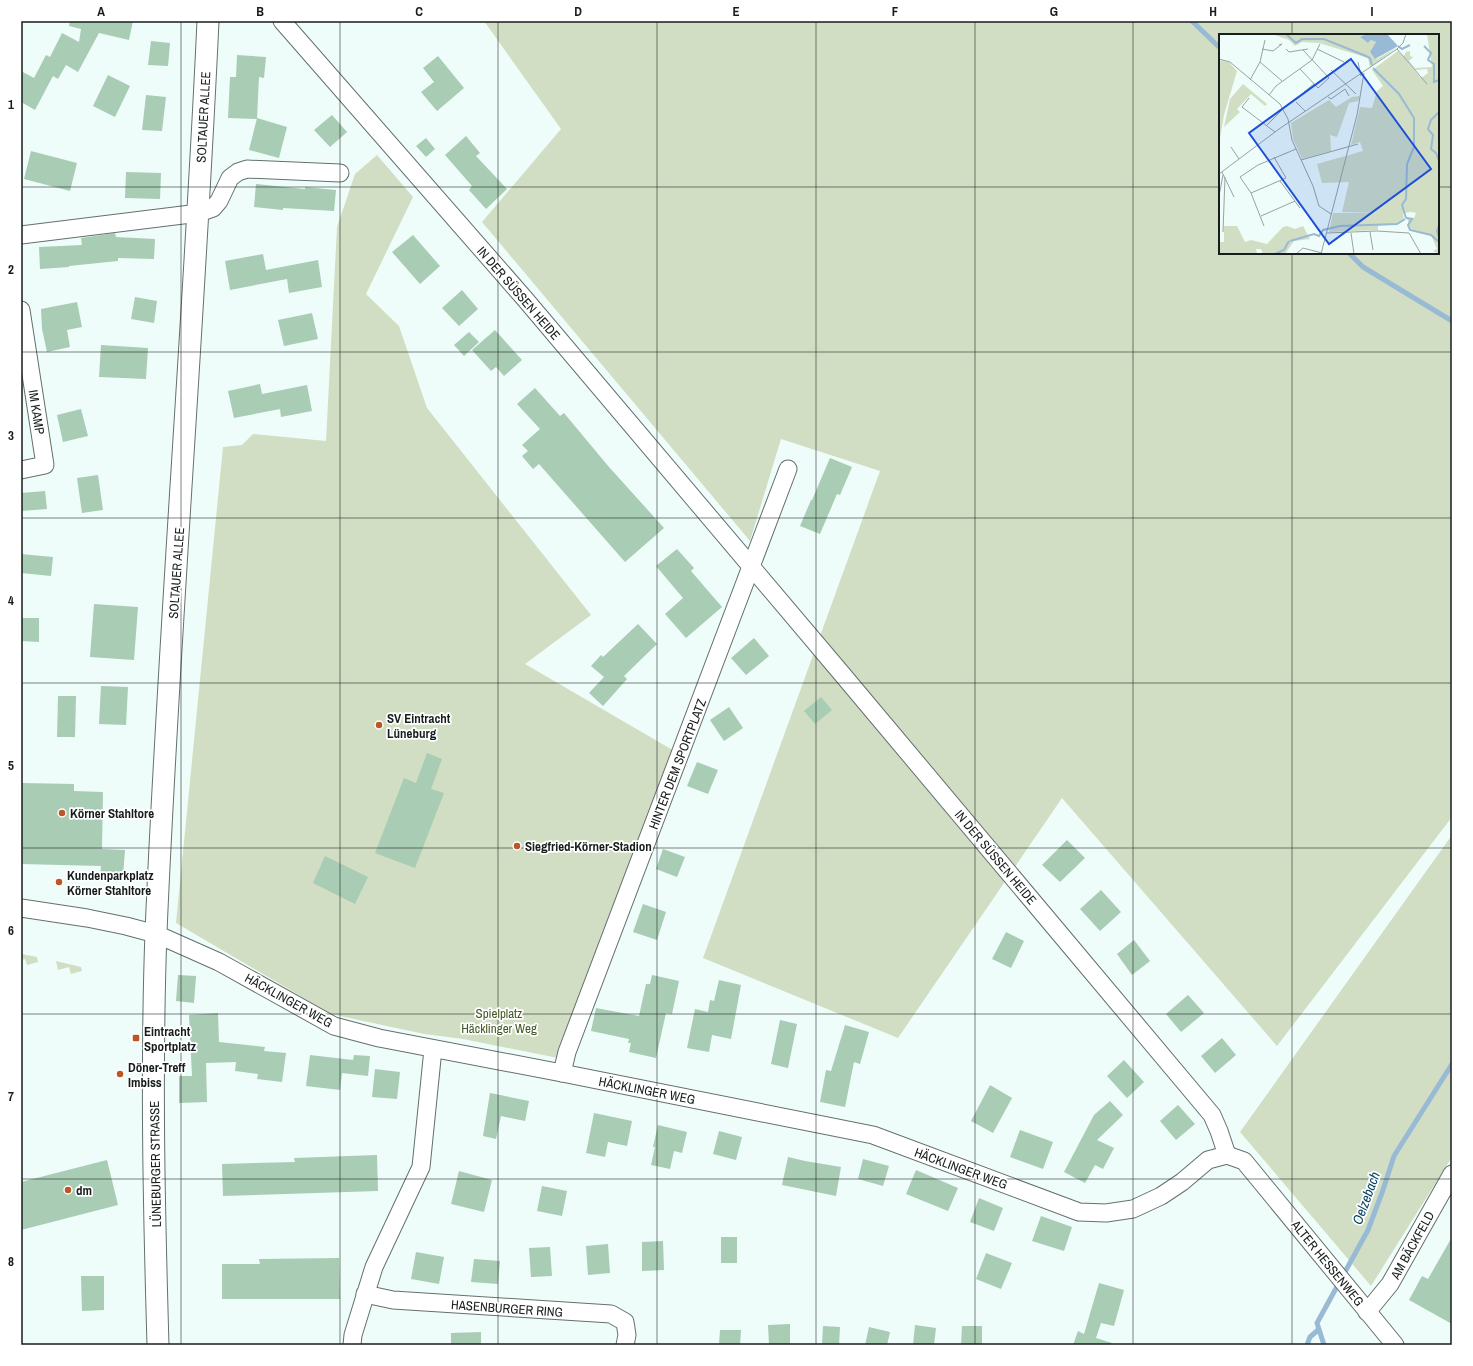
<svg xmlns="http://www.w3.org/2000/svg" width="1473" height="1366" font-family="'Archivo Narrow',sans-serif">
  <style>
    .green { fill: #d1dec3; fill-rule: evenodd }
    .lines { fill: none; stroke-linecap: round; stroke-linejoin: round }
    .stream { stroke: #99bad4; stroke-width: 5 }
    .building { fill: #a8ccb4 }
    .minor-casing { stroke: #64706e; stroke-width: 19 }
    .tertiary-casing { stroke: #64706e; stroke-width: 23 }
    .minor { stroke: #fff; stroke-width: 17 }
    .tertiary { stroke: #fff; stroke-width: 21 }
    .grid { fill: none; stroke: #171d1c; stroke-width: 1; stroke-opacity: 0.55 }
    .poi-dot { fill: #bb5627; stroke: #fff; stroke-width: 1.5 }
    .labels { text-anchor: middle; stroke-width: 3.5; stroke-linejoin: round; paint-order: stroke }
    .street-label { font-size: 13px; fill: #171d1c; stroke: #fff }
    .poi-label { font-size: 13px; font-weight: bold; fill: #171d1c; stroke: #fff; text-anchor: start }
    .park-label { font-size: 13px; fill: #435925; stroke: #fff }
    .water-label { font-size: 14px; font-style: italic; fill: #094467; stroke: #fff }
    .inset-river { fill: none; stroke: #99bad4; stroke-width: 2 }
    .inset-road { fill: none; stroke: #98a3a1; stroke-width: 1 }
    .view { fill: #1d4ed8; fill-opacity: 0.15; stroke: #1d4ed8; stroke-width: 2 }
    .inset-edge { fill: none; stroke: #171d1c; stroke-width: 2 }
    .neatline { fill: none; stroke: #171d1c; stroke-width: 1.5 }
    .grid-label { font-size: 13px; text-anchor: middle; font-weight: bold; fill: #171d1c }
  </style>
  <rect width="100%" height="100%" fill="#eefdfa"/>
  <g class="green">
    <path d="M484 21H1452V817L1277 1046 1062 798 898 1038 703 958 880 471 781 439 750 541 482 222 561 129ZM1220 35H1438V253H1220Z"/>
    <polygon points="377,155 413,197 366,294 399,326 427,408 591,615 525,664 676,752 558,1058 463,1039 424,1034 331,1014 176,923 223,447 242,445 253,434 326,441 337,227 355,174"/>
    <polygon points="1452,835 1452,1157 1371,1286 1240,1132"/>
    <polygon points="21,954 37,957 38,962 27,965 25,959 21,960"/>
    <polygon points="56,961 81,967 82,971 71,974 69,967 58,970"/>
  </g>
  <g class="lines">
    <g class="stream">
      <polyline points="1192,21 1220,48"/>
      <polyline points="1349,253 1363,267 1452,321"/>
      <polyline points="1307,1345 1310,1337 1318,1330"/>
      <polyline points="1324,1345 1317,1323 1368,1230 1383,1190 1394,1156 1452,1064"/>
    </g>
  </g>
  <g class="building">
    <polygon points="70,21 133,21 129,40 99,33 78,72 66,65 58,79 53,76 35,110 21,102 21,71 34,78 46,55 50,57 62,33 79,42 81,29 69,26"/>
    <polygon points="151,41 170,43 168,66 148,65"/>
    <polygon points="237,55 266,57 264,78 259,77 257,119 228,118 230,77 236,77"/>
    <polygon points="438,56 464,88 437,111 421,92 434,82 423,68"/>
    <polygon points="108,75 130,86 115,117 93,106"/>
    <polygon points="146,95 166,97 162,131 142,130"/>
    <polygon points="332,115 347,132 330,147 314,130"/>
    <polygon points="257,118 287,127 279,158 249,150"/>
    <polygon points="466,136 480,153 476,156 507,189 486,209 469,190 472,186 445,155"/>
    <polygon points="426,138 435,149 426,157 416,146"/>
    <polygon points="31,151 77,163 70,191 24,179"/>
    <polygon points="126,172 161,173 160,199 125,198"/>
    <polygon points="256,184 305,189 305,187 336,190 334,211 283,208 283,210 254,207"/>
    <polygon points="115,233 116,237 155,239 154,259 118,258 118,261 69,266 69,267 40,269 39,247 82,245 81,238"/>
    <polygon points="413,235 440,266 420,284 392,252"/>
    <polygon points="263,254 266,270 318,260 322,287 289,293 287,279 230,290 225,261"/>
    <polygon points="462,290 478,309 459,326 442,308"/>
    <polygon points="135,297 157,301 154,323 131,319"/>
    <polygon points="77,302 82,327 67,330 70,347 47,352 42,329 41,309"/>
    <polygon points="312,313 318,339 284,346 278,320"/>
    <polygon points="495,330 522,360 504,376 496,367 491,371 472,350"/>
    <polygon points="469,332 479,342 464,356 454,345"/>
    <polygon points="101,345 148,348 146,379 99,377"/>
    <polygon points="260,384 262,394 307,385 312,411 281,417 280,409 234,418 228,391"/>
    <polygon points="535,388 560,416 564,413 609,467 664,528 625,562 539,464 533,469 522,456 528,451 522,445 540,429 517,404"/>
    <polygon points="81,409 88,436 63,442 57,415"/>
    <polygon points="830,458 852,467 840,495 837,494 820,534 800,526 811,500 812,500"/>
    <polygon points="98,475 103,510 82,513 77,478"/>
    <polygon points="45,491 47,509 21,511 21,493"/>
    <polygon points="677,549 694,568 691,571 722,607 686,638 665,614 683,598 656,566"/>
    <polygon points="21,554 53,557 51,576 21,573"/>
    <polygon points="94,604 138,607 134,660 90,657"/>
    <polygon points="21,618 39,618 39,642 21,641"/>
    <polygon points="638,624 657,644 624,676 627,679 603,706 589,693 604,677 591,666 601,655 603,657"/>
    <polygon points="754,638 769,656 746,675 731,658"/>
    <polygon points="101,686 128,687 126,725 99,724"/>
    <polygon points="58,696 76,696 75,737 57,737"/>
    <polygon points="821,697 832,710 815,724 804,711"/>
    <polygon points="729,707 743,728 724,741 710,720"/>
    <polygon points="427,753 442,759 431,789 444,793 415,868 375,853 404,778 416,783"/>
    <polygon points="697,762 718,770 708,794 687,786"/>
    <polygon points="21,783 74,784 74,791 103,792 102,849 125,850 123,876 100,876 101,866 21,864"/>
    <polygon points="1067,840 1085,858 1060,882 1042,865"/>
    <polygon points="663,849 685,857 677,877 656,869"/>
    <polygon points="325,856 368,877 355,904 313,883"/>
    <polygon points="1101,890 1121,912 1100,931 1080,909"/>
    <polygon points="643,904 666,912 657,940 633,932"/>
    <polygon points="1006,932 1024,941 1011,968 992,959"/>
    <polygon points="1134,940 1150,961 1132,975 1117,954"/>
    <polygon points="178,975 196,976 194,1003 176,1001"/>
    <polygon points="652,975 679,981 672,1014 666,1013 656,1058 629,1052 631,1043 628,1043 629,1039 591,1031 596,1008 639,1016 646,984 650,984"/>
    <polygon points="719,980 741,985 731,1039 712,1035 709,1052 687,1048 695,1009 708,1012 710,1000 714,1001"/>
    <polygon points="1188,995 1204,1013 1181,1032 1166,1014"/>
    <polygon points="218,1013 219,1042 265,1047 264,1051 286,1053 282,1082 257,1079 258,1074 235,1071 236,1062 206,1063 207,1102 179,1103 179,1076 192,1076 189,1015"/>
    <polygon points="780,1020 797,1024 788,1068 771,1064"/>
    <polygon points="845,1025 869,1032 860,1064 854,1062 845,1107 820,1102 826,1070 831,1071"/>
    <polygon points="1222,1038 1236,1055 1215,1073 1201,1056"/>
    <polygon points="310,1055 353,1060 354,1055 370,1056 368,1076 342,1073 340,1090 306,1086"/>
    <polygon points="1124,1060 1144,1082 1127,1098 1107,1076"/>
    <polygon points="375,1069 400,1072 397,1099 372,1097"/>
    <polygon points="990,1085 1012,1098 993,1133 971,1121"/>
    <polygon points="490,1093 529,1101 525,1121 501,1116 496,1139 483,1136"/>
    <polygon points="1110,1101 1123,1115 1097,1140 1114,1148 1103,1169 1095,1165 1085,1183 1064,1172 1094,1115"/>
    <polygon points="1178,1105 1195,1124 1176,1140 1160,1121"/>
    <polygon points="594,1113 632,1121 627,1146 608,1142 605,1157 586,1153"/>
    <polygon points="658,1125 687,1132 682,1153 674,1151 670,1169 651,1165 655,1147 653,1147"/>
    <polygon points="1020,1130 1053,1142 1043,1169 1010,1157"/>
    <polygon points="719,1131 742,1137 736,1160 713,1154"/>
    <polygon points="377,1155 378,1191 223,1196 222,1164 295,1162 294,1158"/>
    <polygon points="788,1157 805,1161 841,1167 836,1196 782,1185"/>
    <polygon points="863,1159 889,1166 883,1186 858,1179"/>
    <polygon points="107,1160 118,1205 21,1230 21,1182"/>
    <polygon points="916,1170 958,1188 948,1211 906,1194"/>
    <polygon points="459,1171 492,1180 484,1212 451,1204"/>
    <polygon points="542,1186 567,1191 562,1216 537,1211"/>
    <polygon points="979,1198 1003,1208 994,1231 970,1222"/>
    <polygon points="1041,1216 1072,1227 1064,1251 1032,1241"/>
    <rect x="721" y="1237" width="16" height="26"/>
    <polygon points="1452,1237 1452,1324 1409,1300 1422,1276 1428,1279"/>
    <polygon points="663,1241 664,1270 642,1271 642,1242"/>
    <polygon points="608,1244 610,1273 588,1275 586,1246"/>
    <polygon points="550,1247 552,1276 531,1277 529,1248"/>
    <polygon points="416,1252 444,1257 439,1284 411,1279"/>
    <polygon points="986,1253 1012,1263 1001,1289 976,1279"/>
    <polygon points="339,1258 340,1299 222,1299 222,1264 260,1264 259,1259"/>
    <polygon points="474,1259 500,1261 498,1284 471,1282"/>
    <polygon points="81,1276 104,1276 104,1310 82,1311"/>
    <polygon points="1099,1283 1124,1290 1114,1326 1101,1323 1096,1338 1112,1343 1111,1345 1073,1345 1078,1331 1084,1334"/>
    <polygon points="790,1324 790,1345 769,1345 768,1325"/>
    <polygon points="915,1325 936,1328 934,1345 913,1345"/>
    <polygon points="823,1326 840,1327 839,1345 822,1345"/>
    <polygon points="962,1326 982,1326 982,1345 961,1345"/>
    <polygon points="869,1327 890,1332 887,1345 865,1345"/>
    <polygon points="720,1330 741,1330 740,1345 719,1345"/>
    <polygon points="481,1332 481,1345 451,1345 451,1333"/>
  </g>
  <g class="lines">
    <g class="minor-casing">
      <g id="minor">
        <polyline points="282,21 525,299 842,674 1212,1115 1219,1131 1227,1155"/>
        <polyline points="21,235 199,213 213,208 219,201 230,178 238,172 247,169 340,173"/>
        <polyline points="21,310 45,465 21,470"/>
        <polyline points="21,908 87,918 126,926 156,934 219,962 334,1026 379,1038 562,1073 873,1135 1079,1212 1106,1213 1133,1209 1161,1196 1182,1182 1208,1160 1227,1155 1244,1161 1395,1345"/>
        <polyline points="562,1073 567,1052 788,469"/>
        <polyline points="365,1294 393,1300 611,1314 625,1322 627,1335 625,1345"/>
        <polyline points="1367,1312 1390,1284 1452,1174"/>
        <polyline points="352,1345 353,1335 374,1267 421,1167 433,1049"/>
      </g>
    </g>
    <g class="tertiary-casing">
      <path id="tertiary" d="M158 1345C154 1207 151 1070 156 932 169 628 194 325 208 21"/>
    </g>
    <use href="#minor" class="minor"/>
    <use href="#tertiary" class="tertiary"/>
  </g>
  <path class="grid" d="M181 21V1345M340 21V1345M498 21V1345M657 21V1345M816 21V1345M975 21V1345M1133 21V1345M1292 21V35M21 187H1220M1438 187H1452M1292 253V1345M21 352H1452M21 518H1452M21 683H1452M21 848H1452M21 1014H1452M21 1179H1452"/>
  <g class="poi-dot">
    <circle cx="379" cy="725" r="4"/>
    <circle cx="62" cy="813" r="4"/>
    <circle cx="517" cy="846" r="4"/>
    <circle cx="59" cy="882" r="4"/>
    <rect x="132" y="1034" width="8" height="8" rx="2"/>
    <circle cx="120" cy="1074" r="4"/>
    <circle cx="68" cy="1190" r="4"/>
  </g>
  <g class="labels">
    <g class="street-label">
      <text transform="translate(203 117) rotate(-87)" y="5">SOLTAUER ALLEE</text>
      <text transform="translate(519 293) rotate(49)" y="5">IN DER SÜSSEN HEIDE</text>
      <text transform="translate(37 412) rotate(81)" y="5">IM KAMP</text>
      <text transform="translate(176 573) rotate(-86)" y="5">SOLTAUER ALLEE</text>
      <text transform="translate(677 764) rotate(-69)" y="5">HINTER DEM SPORTPLATZ</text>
      <text transform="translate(996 857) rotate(50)" y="5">IN DER SÜSSEN HEIDE</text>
      <text transform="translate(289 1000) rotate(29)" y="5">HÄCKLINGER WEG</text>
      <text transform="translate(647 1090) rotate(11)" y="5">HÄCKLINGER WEG</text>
      <text transform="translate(155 1164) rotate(-91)" y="5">LÜNEBURGER STRASSE</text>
      <text transform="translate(961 1168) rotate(20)" y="5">HÄCKLINGER WEG</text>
      <text transform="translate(1412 1245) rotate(-61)" y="5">AM BÄCKFELD</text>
      <text transform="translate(1328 1263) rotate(51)" y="5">ALTER HESSENWEG</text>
      <text transform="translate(507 1308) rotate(4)" y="5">HASENBURGER RING</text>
    </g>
    <g class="poi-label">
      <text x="387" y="723">SV Eintracht<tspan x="387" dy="15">Lüneburg</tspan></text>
      <text x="70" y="818">Körner Stahltore</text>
      <text x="525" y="851">Siegfried-Körner-Stadion</text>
      <text x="67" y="880">Kundenparkplatz<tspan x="67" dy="15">Körner Stahltore</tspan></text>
      <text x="144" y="1036">Eintracht<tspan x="144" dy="15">Sportplatz</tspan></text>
      <text x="128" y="1072">Döner-Treff<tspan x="128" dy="15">Imbiss</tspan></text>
      <text x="76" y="1195">dm</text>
    </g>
    <g class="park-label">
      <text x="499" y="1018">Spielplatz<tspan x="499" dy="15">Häcklinger Weg</tspan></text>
    </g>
    <g class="water-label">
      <text transform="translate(1366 1198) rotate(-70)" y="5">Oelzebach</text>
    </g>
  </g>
  <g transform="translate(1219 34)">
    <rect width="220" height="220" fill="#eefdfa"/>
    <path d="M53 0H148L141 3 149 9 152 6 157 8 151 19 158 25 178 13 151 34 149 24 100 9 83 8 76 12 70 6ZM208 0H218L220 6V220L214 217 218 215 212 201 191 195 188 183 195 184 197 179 193 178 184 179 185 187 179 190 159 192V196L110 198 114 179H162L123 178 130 148 103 149 98 130 144 117 141 108 132 111 141 73 153 74 158 57 164 52 153 36 179 17 202 44 209 39 208 35 197 36 184 23 187 18 191 17V22L194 23 190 27 196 34 213 33ZM0 26 10 28 18 37 5 81 0 110ZM24 50 48 70 46 72 32 60 18 75 21 78 5 93 11 65ZM141 62 139 67 130 69 118 103 111 101 112 117 83 125 74 105 72 89 110 66 117 73 133 63ZM5 192H18L26 208 32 206 48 210 64 193 68 192 76 195 84 192 91 205 75 207 66 220H44L42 215H37L38 220H0V208H5Z" fill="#d1dec3"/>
    <path d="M148 0H168L179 12 156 25 151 18 157 8 152 6 149 9 141 3Z" fill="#99bad4"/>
    <path class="inset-river" d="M67 0 77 9 83 5H105L147 22 151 24 153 31M179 12 183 15 191 11M205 12 212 19 209 26 215 30V48L220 46M154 34 180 60 195 84V113L188 130 187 165 183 171 187 184M220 78 212 86 209 95 214 101 212 115 217 119 220 127M187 184 193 185 189 191 191 196 212 201 220 208M220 191 218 197 220 204M71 207 95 200 100 202 104 196 121 192 178 190 186 185M56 220 65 216 70 207"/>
    <path class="inset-road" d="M43 15 54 17 63 10 60 11M67 15 70 18 89 15M98 15 125 28M178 15 208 50M0 25 11 28 61 70 69 85 73 106 94 152 100 172 112 180M41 28 63 47M139 28 142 42M81 35 99 54 110 44 84 16M112 36 137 60M31 46 41 28 46 6M85 58 95 50M50 61 57 52 93 26 101 10M109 63 112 65 126 55 130 62M30 64 23 73 56 98M77 68 86 77M48 91 64 75M12 113 20 125M82 126 139 110M3 138 15 163M0 140 60 95 178 15 184 9 187 0M61 147 81 174M32 159 67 144 55 123M0 162 4 141M42 182 76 167M45 192 32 159 21 143 39 131 77 115M4 198 6 143M151 198 154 216M108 199 158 197 190 199 202 220M132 199 135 220M77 220 84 214 103 219M102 220 138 81 145 39"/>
    <path class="view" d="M132 25 212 135 110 210 30 99Z"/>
    <rect width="220" height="220" class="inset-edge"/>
  </g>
  <rect width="1473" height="1366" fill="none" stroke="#ffffff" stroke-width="44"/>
  <rect x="22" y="22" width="1429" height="1322" class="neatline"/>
  <g class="grid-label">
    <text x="101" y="16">A</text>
    <text x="260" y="16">B</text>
    <text x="419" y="16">C</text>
    <text x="578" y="16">D</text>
    <text x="736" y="16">E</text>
    <text x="895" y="16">F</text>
    <text x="1054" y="16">G</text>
    <text x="1213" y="16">H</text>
    <text x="1372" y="16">I</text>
    <text x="11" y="109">1</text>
    <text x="11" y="274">2</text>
    <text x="11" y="440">3</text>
    <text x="11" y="605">4</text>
    <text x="11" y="770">5</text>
    <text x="11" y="935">6</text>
    <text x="11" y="1101">7</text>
    <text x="11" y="1266">8</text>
  </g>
</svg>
